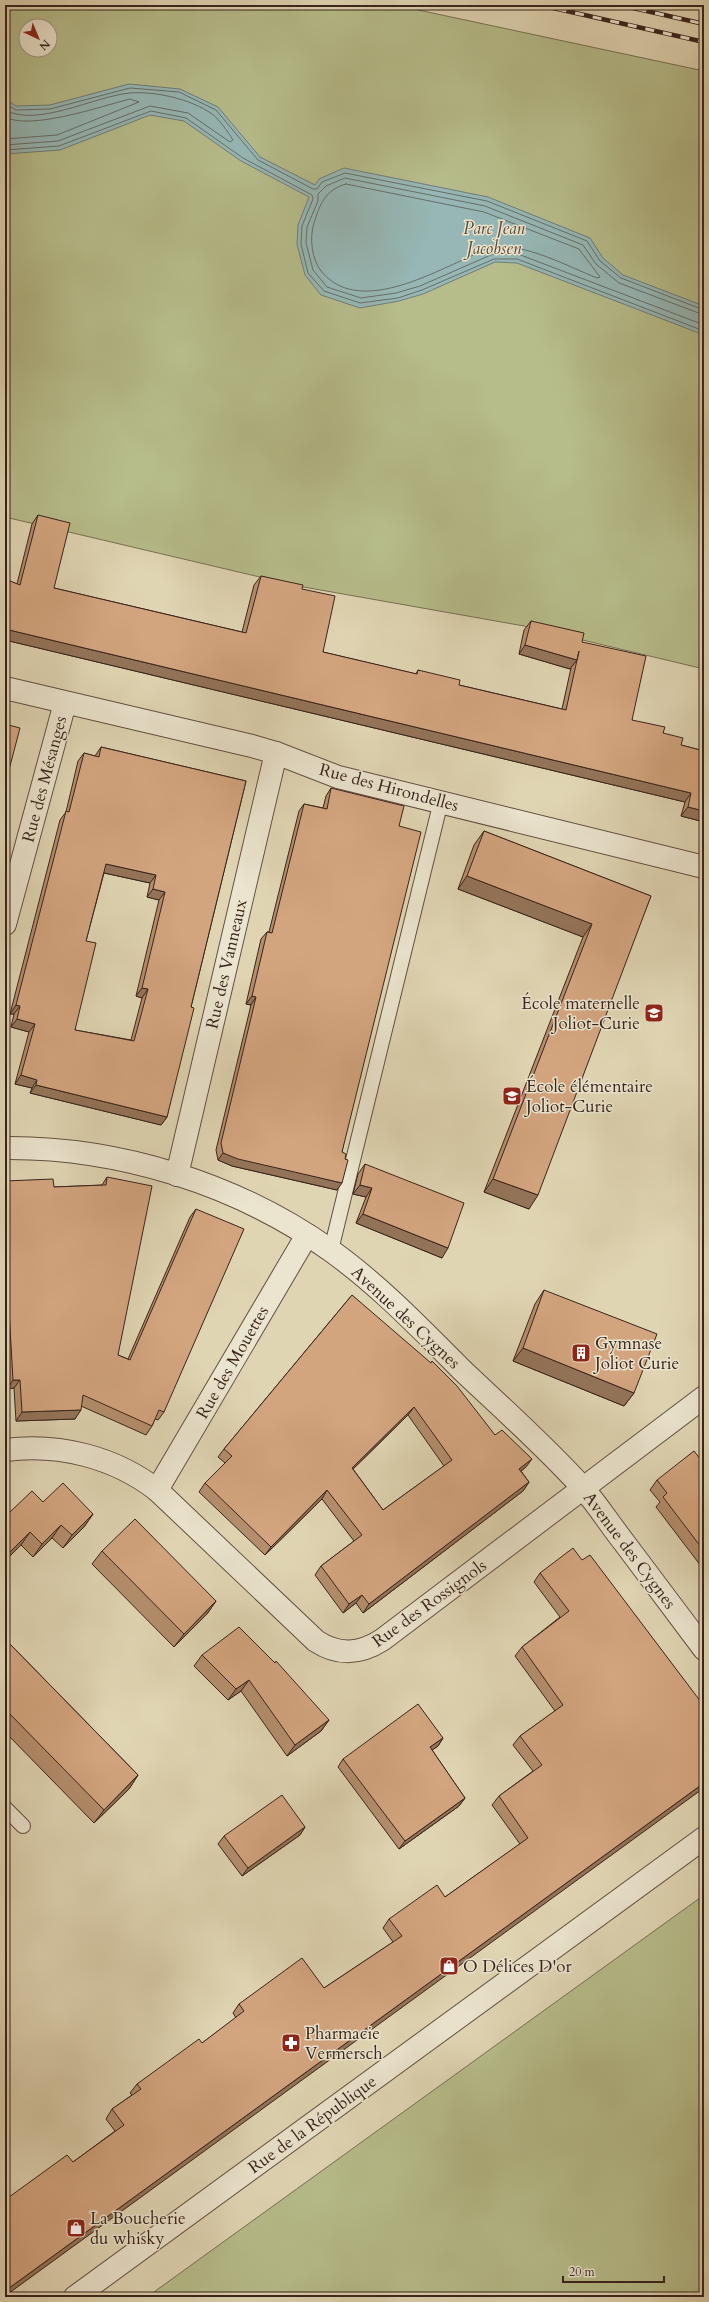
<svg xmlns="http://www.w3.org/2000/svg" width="709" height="2302" font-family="Cardo,serif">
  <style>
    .green { fill: #b6bc8a; stroke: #777053; fill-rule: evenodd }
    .water { fill: #96b7b5; stroke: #707c78 }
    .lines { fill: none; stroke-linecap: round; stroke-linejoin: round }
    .shore { stroke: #676e68; stroke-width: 1 }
    .service-casing { stroke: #625042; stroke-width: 16 }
    .minor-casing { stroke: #625042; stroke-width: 24 }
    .tertiary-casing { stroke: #625042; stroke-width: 24 }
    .service { stroke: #ebe4ce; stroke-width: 14 }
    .minor { stroke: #ebe4ce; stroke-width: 22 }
    .tertiary { stroke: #ebe4ce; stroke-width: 22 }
    .rail-casing { stroke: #38241c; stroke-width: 4.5 }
    .rail { stroke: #ebe4ce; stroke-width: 3; stroke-dasharray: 9; stroke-linecap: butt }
    .wall { fill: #b58e6d; stroke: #38241c; fill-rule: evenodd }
    .shaded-wall { fill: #947459; stroke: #38241c }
    .building { fill: #d3a57f; stroke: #38241c; fill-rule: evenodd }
    .labels { text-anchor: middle; stroke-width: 3; stroke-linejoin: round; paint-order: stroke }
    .park-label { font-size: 17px; font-style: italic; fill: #584a38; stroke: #ebe4ce }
    .street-label { font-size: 17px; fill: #38241c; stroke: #ebe4ce }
    .poi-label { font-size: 17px; fill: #38241c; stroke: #ebe4ce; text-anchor: start }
  </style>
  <rect width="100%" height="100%" fill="#e0d5b3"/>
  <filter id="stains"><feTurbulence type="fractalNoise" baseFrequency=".005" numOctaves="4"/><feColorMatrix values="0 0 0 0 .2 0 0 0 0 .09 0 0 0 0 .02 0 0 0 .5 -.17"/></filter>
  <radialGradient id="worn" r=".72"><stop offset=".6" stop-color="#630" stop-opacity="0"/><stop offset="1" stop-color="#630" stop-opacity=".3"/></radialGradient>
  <g class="green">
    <path d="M5 5H395L704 71V669L524 626 298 586 5 517ZM26 26H50V50H26Z"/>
    <polygon points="704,1895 704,2297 147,2297"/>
  </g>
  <polygon class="water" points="129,84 180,89 218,107 260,157 315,185 319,179 344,168 488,197 590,238 603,258 623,275 704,306 704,335 517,263 495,262 423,294 399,301 360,308 321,295 305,275 297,244 298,225 309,197 241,161 184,121 150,115 60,150 5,154 5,99 16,106 50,105"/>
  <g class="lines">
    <g class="shore">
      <polyline points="5,104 16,110 50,109 130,88 179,92 216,110 258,160 313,189 317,189 322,182 345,173 487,201 587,241 600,261 621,278 704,310"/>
      <path d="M5 110C37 128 95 96 130 93 155 91 191 99 212 114 219 119 228 132 233 140L230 142 188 113 150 106 58 141 5 145"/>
      <path d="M5 117C30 131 102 106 130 99L139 102 57 135 5 139"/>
      <polyline points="5,150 59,146 151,111 186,118 243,158 312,195 313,199 302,226 301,244 308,273 324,291 360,303 398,298 422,290 494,259 517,259 704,331"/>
      <path d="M346 184 484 212 579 249 600 277 597 278C567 266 525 243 493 247 484 249 474 255 465 259 426 276 357 314 322 272 312 261 309 238 314 223 320 204 325 190 346 184Z"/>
      <polyline points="704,315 619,283 596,264 583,245 485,206 345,178 326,186 318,194 318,201 307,227 306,243 313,270 327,287 361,298 396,293 420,286 493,254 518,254 704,325"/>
    </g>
    <g class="service-casing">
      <g id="service">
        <polyline points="331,1250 441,801"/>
        <polyline points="5,1808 23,1826"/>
      </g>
    </g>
    <g class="minor-casing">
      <g id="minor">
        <polyline points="5,688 252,746 276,753 338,777 704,867"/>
        <polyline points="5,924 65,703"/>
        <path d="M5 1148C119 1147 237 1184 330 1250 379 1285 421 1329 463 1371 503 1409 545 1446 582 1487 597 1504 609 1523 623 1541 650 1577 677 1613 704 1649"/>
        <polyline points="177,1175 276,753"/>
        <path d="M5 1450C59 1443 114 1457 157 1490L316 1641C339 1656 360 1654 382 1640L704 1397"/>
        <polyline points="157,1490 307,1235"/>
      </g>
    </g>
    <g class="tertiary-casing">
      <polyline id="tertiary" points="75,2297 704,1838"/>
    </g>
    <use href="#service" class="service"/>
    <use href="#minor" class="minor"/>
    <use href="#tertiary" class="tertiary"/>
    <g class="rail-casing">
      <g id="rail">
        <polyline points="540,5 704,42"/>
        <polyline points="620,5 704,24"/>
      </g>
    </g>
    <use href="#rail" class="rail"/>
  </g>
  <g class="wall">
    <polygon points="38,515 54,588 242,632 254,585 261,576 302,589 323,652 416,674 418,670 459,685 562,709 571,668 570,669 519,654 524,630 531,621 582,642 632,720 663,733 681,745 704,751 704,822 681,816 685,802 5,640 5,579 17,584 32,524"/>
    <path d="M101 747 246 781 191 1007 167 1117 161 1125 30 1093 32 1088 15 1084 29 1032 11 1027 14 1014H10L60 820 66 812 78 761 84 753 95 756ZM104 873 150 883 147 897 159 900 136 996 142 998 131 1040 75 1030 86 941Z"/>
    <polygon points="331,788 399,826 342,1152 337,1190 232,1166 218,1160 216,1150 251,1005 246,1004 261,939 267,932 269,932 299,811 304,804 323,808 326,796"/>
    <polygon points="484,831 651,896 529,1209 484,1192 583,937 458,889 474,845"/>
    <polygon points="365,1164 442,1258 356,1223 366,1197 353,1194 358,1174"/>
    <polygon points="107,1177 118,1355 128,1359 190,1217 196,1209 164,1412 158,1420 155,1419 152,1426 146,1435 81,1406 75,1419 16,1421 14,1388 7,1389 5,1349 5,1181 54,1187 102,1185"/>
    <polygon points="544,1290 634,1393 624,1406 513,1361 535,1304"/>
    <path d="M352 1295 495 1435 526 1467 521 1471 529 1482 523 1491 363 1613 356 1603 343 1613 315 1575 321 1566 354 1541 322 1499 265 1555 199 1492 205 1483 225 1463 218 1457 224 1449ZM408 1415 444 1466 383 1510 353 1469Z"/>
    <polygon points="704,1464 704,1570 656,1507 660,1502 650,1490 657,1480"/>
    <polygon points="43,1502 93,1514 84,1527 63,1548 52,1538 33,1557 21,1545 5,1561 5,1507 10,1512"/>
    <polygon points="102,1551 216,1601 207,1614 174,1647 92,1564"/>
    <polygon points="540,1573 704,1720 704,1786 701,1790 73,2162 115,2131 106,2119 112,2109 132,2095 130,2093 137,2084 202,2043 236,2018 233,2013 239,2004 324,1988 393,1942 383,1928 389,1919 445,1897 520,1844 492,1805 499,1796 533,1771 513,1745 520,1736 555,1711 515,1656 522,1647 560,1617 534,1582"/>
    <polygon points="5,1639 138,1775 129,1789 94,1823 5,1732"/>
    <polygon points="202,1655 329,1720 321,1731 287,1756 241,1691 228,1700 194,1666"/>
    <polygon points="443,1738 438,1746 432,1750 465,1798 459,1806 399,1849 338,1767 343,1759"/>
    <polygon points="305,1827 300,1835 242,1876 218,1844 224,1836"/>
  </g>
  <g class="shaded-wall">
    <polygon points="5,629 691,793 685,802 5,640"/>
    <polygon points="525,645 577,660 570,669 519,654"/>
    <polygon points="688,807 704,811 704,822 681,816"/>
    <polygon points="106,864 156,875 150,883 100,872"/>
    <polygon points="467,876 592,924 583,937 458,889"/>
    <polygon points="153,889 165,892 159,900 147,897"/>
    <polygon points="142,988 148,989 142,998 136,996"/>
    <polygon points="252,996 256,997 251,1005 246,1004"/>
    <polygon points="16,1005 20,1006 14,1014 10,1014"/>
    <polygon points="17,1019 35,1024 29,1032 11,1027"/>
    <polygon points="21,1075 37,1080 32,1088 15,1084"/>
    <polygon points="36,1085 167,1117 161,1125 30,1093"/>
    <polygon points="223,1153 342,1183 337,1190 232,1166 218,1160"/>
    <polygon points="493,1179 538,1195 529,1209 484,1192"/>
    <polygon points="360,1185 372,1188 366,1197 353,1194"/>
    <polygon points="363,1214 448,1248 442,1258 356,1223"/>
    <polygon points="523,1348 634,1393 624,1406 513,1361"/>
    <polygon points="13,1380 20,1380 14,1388 7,1389"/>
    <polygon points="414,1407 408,1415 346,1476 352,1468"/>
    <polygon points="81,1410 75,1419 16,1421 22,1412"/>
    <polygon points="532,1459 526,1467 513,1477 519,1469"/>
    <polygon points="529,1482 523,1491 363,1613 369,1604"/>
    <polygon points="327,1490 322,1499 265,1555 271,1547"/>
    <polygon points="93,1514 84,1527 63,1548 72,1535"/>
    <polygon points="61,1525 52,1538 33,1557 42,1544"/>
    <polygon points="30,1532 21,1545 5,1561 5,1558 9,1553"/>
    <polygon points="362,1595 356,1603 343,1613 349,1604"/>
    <polygon points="216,1601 207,1614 174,1647 184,1634"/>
    <polygon points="249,1680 241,1691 228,1700 236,1689"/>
    <polygon points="329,1720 321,1731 287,1756 295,1745"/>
    <polygon points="443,1738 438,1746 425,1755 430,1747"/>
    <polygon points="138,1775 129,1789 94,1823 104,1810"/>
    <polygon points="704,1783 704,1786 701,1790 5,2296 5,2291"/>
    <polygon points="465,1798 459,1806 399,1849 405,1841"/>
    <polygon points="305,1827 300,1835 242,1876 248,1868"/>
  </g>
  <g class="building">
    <polygon points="38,515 70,523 54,588 246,633 261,576 303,585 302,589 335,596 323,652 417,674 418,670 460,680 459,685 566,710 579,651 577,660 525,645 531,621 584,633 582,642 646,656 632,720 665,727 663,733 683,738 681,745 704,751 704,811 688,807 691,793 5,629 5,579 20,585"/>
    <polygon points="5,724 20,728 5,785"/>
    <path d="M101 747 246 781 191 1007 194 1008 167 1117 36 1085 37 1080 21 1075 35 1024 17 1019 20 1006 16 1005 66 811 69 812 84 753 99 757ZM106 864 156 875 153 889 165 892 142 988 148 989 134 1041 75 1030 96 943 86 941Z"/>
    <polygon points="331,788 404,806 399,826 421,832 342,1152 346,1154 345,1159 348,1160 342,1183 238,1159 223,1153 221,1143 256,997 252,996 267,932 272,933 304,804 327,809"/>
    <polygon points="484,831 651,896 538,1195 493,1179 592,924 467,876"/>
    <polygon points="365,1164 464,1203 448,1248 363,1214 372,1188 360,1185"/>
    <polygon points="107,1177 152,1186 118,1355 130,1360 196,1209 244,1229 164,1412 159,1410 152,1426 83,1395 81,1410 22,1412 20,1380 13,1380 5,1241 5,1181 53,1179 54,1187 106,1185"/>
    <polygon points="544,1290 657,1334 634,1393 523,1348"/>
    <path d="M352 1295 431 1363 432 1361 457 1386 495 1435 502 1430 532 1459 519 1469 529 1482 369 1604 362 1595 349 1604 321 1566 362 1535 327 1490 271 1547 205 1483 232 1456 224 1449ZM414 1407 452 1460 383 1510 352 1468Z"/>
    <polygon points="694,1451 704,1464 704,1551 663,1497 667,1493 657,1480"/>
    <polygon points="63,1483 93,1514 72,1535 61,1525 42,1544 30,1532 9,1553 5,1549 5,1507 10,1512 32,1491 43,1502"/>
    <polygon points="135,1519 216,1601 184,1634 102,1551"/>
    <polygon points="573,1548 582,1560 590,1555 704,1706 704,1715 702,1717 704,1720 704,1783 5,2291 5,2200 67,2155 73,2162 124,2125 112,2109 141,2089 137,2084 199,2039 202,2043 244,2011 239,2004 302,1958 324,1988 402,1936 389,1919 437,1885 445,1897 528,1838 499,1796 542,1765 520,1736 563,1705 522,1647 569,1611 540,1573"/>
    <polygon points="239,1627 275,1663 276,1661 329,1720 295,1745 249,1680 236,1689 202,1655"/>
    <polygon points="5,1639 138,1775 104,1810 5,1709"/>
    <polygon points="418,1704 443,1738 430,1747 465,1798 405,1841 343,1759"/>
    <polygon points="282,1795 305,1827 248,1868 224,1836"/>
    <polygon points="5,1969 9,1975 5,1980"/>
  </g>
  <defs>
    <g id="school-square" transform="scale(1)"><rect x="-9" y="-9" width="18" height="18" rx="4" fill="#8f2418" stroke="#ebe4ce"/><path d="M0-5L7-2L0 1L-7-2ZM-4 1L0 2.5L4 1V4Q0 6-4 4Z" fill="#fff"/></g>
    <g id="building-square" transform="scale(1)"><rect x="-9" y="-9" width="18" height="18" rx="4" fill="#8f2418" stroke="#ebe4ce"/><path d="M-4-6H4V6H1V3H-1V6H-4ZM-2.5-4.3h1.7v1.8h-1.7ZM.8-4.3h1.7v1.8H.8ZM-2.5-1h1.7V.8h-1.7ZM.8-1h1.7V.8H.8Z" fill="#fff"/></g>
    <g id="shop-square" transform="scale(1)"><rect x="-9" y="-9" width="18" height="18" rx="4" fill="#8f2418" stroke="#ebe4ce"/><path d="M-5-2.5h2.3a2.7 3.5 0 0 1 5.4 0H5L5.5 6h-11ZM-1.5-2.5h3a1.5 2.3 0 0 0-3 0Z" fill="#fff"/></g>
    <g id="pharmacy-square" transform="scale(1)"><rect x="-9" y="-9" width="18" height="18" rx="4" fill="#8f2418" stroke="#ebe4ce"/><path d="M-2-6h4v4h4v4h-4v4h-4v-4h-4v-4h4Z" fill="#fff"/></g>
  </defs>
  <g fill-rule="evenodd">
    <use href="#school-square" x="654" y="1013"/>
    <use href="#school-square" x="512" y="1096"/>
    <use href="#building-square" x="581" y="1353"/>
    <use href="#shop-square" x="449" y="1966"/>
    <use href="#pharmacy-square" x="291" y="2043"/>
    <use href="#shop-square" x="76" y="2228"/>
  </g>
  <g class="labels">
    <g class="park-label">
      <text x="494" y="234">Parc Jean<tspan x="494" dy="20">Jacobsen</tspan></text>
    </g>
    <g class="street-label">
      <text transform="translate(44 779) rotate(-75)" y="6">Rue des Mésanges</text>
      <text transform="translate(389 787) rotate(15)" y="6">Rue des Hirondelles</text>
      <text transform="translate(226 964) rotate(-77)" y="6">Rue des Vanneaux</text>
      <text transform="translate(406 1317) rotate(43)" y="6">Avenue des Cygnes</text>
      <text transform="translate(232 1362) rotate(-60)" y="6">Rue des Mouettes</text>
      <text transform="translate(630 1550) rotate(53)" y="6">Avenue des Cygnes</text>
      <text transform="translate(429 1603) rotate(-36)" y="6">Rue des Rossignols</text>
      <text transform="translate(312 2124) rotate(-36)" y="6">Rue de la République</text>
    </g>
    <g class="poi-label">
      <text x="640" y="1009" text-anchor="end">École maternelle<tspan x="640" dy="20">Joliot-Curie</tspan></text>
      <text x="526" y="1092">École élémentaire<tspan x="526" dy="20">Joliot-Curie</tspan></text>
      <text x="595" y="1349">Gymnase<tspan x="595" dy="20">Joliot Curie</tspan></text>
      <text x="463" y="1972">O Délices D'or</text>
      <text x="305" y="2039">Pharmacie<tspan x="305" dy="20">Vermersch</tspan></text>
      <text x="90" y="2224">La Boucherie<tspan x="90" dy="20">du whisky</tspan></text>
    </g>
  </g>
  <rect width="709" height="2302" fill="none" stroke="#e0d5b3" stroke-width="20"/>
  <rect x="6" y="6" width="697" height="2290" fill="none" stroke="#38241c" stroke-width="2"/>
  <rect x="10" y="10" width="689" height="2282" fill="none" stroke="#38241c"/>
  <g transform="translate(38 38) rotate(136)"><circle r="19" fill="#ebe4ce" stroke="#a39787"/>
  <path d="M0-3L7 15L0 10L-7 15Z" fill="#8f2418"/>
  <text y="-6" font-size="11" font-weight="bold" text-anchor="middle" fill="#38241c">N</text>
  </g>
  <path d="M563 2276v6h101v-6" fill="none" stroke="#38241c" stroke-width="2"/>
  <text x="569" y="2276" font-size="12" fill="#38241c" stroke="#ebe4ce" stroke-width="3" paint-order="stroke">20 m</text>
  <rect width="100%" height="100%" filter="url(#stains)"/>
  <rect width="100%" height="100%" fill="url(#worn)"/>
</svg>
